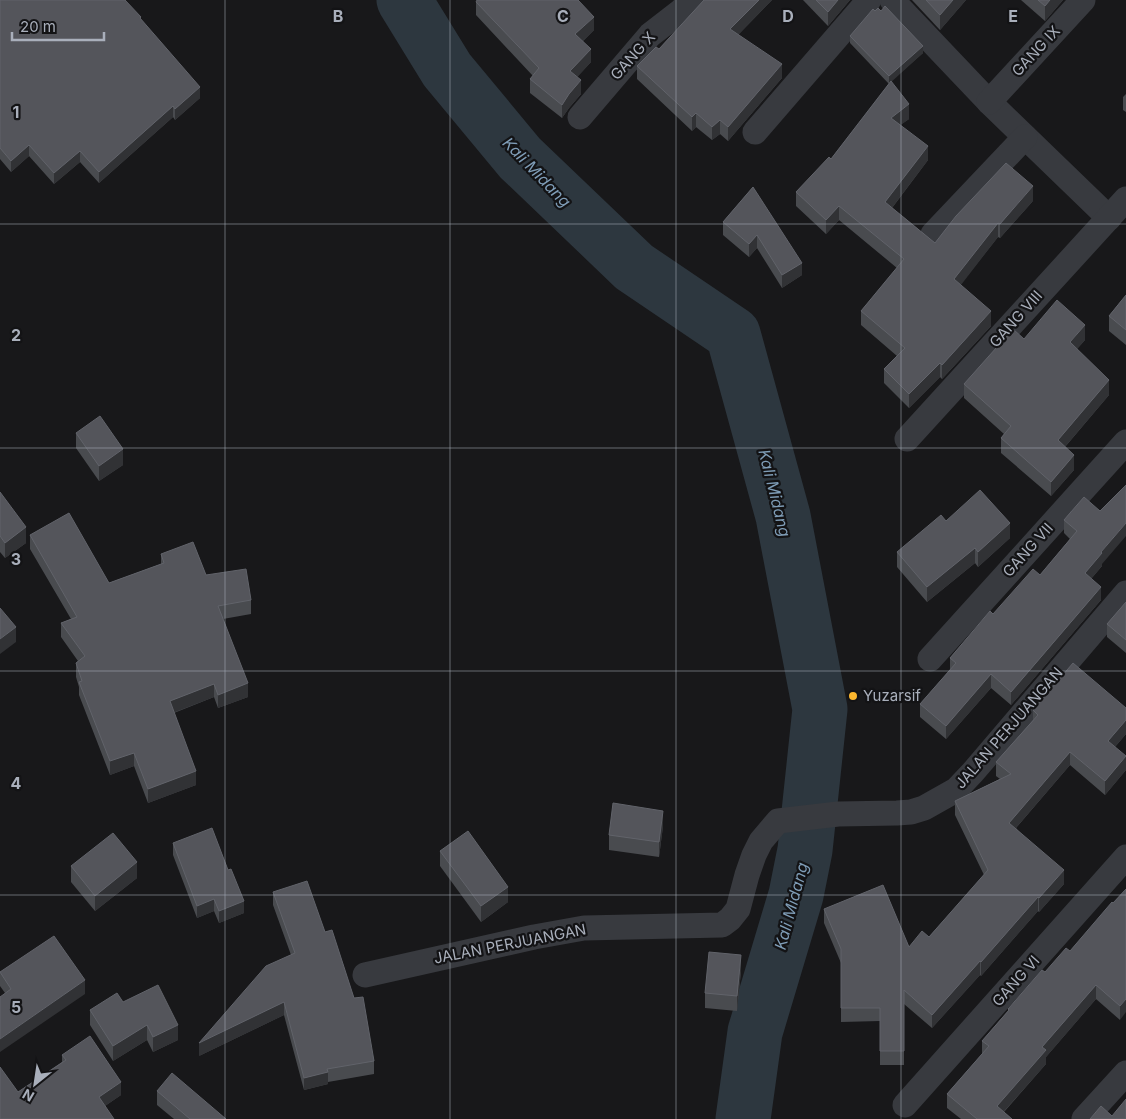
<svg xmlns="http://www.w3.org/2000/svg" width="1126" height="1119" font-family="Inter,sans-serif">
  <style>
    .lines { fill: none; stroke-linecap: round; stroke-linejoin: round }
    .river { stroke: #2d373f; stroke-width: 55 }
    .street { stroke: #383a3f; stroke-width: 25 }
    .wall { fill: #494b4f }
    .shaded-wall { fill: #313235 }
    .building { fill: #54555b; stroke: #61636a }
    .grid { fill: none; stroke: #a9afbb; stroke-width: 1; stroke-opacity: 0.55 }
    .poi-dot { fill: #fcb72e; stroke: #131315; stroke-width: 2 }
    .labels { text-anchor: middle; stroke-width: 4.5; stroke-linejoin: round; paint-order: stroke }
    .street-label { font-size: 15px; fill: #a9afbb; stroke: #131315 }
    .poi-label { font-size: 15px; fill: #a9afbb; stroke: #131315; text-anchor: start }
    .water-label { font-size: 16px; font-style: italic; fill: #7f9db7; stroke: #131315 }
    .grid-label { font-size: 16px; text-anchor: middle; font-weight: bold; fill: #a9afbb; stroke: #131315; stroke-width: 4.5; stroke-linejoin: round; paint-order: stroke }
  </style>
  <rect width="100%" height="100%" fill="#18181a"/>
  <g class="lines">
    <polyline class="river" points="404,0 447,70 520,158 634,267 733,334 783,516 820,709 805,850 796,895 755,1032 743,1119"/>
    <g class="street">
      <polyline points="892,0 989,102 1109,218"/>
      <polyline points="989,102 1083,0"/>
      <polyline points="580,117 650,35 681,11 691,0"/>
      <polyline points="755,132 869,0"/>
      <polyline points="933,234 1025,137"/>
      <polyline points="907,439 1126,199"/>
      <polyline points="930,659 1126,442"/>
      <polyline points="365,975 534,937 584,928 722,925 730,919 738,909 747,875 754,855 761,841 778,821 838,814 897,813 911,812 924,808 956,790 973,772 1126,593"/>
      <polyline points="905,1105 1126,857"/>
      <polyline points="1084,1119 1126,1073"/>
    </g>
  </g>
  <g class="wall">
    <polygon points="0,0 141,20 200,98 175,120 173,117 99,183 80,162 54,184 29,156 11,172 0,159"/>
    <polygon points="704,0 772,0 738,35 782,78 728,141 720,134 712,140 696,127 692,131 637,79 637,66 659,49"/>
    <polygon points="803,0 850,0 828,26"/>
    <polygon points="912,0 966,0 940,30"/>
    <polygon points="1021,0 1063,0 1045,21"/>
    <polygon points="476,2 594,30 583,41 591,62 577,77 581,94 569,108 562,118 530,93 530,79 533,76 476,15"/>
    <polygon points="850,36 923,53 891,81 909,119 900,125 928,160 892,208 935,243 1033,201 1000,238 998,237 960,285 991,326 942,379 940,377 909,408 884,383 884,369 897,356 861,325 861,311 897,268 839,220 826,234 796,206 796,192 831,159 889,84 850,43"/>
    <polygon points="1126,94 1126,112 1123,110 1123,97"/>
    <polygon points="753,187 802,275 782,288 757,248 749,257 723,235 723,222"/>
    <polygon points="1126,295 1126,345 1109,331 1109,316"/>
    <polygon points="1024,339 1085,340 1077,349 1109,395 1065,447 1074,470 1051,496 1001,453 1001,438 1004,434 964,398 964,384"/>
    <polygon points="76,433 123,465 99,481 76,448"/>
    <polygon points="0,492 26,543 5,558 0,552"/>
    <polygon points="1071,511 1102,564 1102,566 1091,579 1101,600 1011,705 991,688 946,739 920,717 920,704 950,670 950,658 993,614 1040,575 1070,539 1064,533 1064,520"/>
    <polygon points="946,521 1010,538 978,567 975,563 927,602 897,567 897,552"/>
    <polygon points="30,535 109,583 161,564 161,554 206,575 251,600 251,614 223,619 248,697 218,708 214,697 174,713 196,785 148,803 134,766 110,775 79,695 79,687 76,677 76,663 78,661 61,637 61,623 71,619 30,549"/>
    <polygon points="1126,602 1126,653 1107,637 1107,624"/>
    <polygon points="1126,708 1126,734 1115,747 1126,770 1105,795 1070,765 1016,828 1064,884 1039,912 1038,911 981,976 980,975 932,1028 904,1004 904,1065 880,1065 880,1021 841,1022 841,963 824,923 824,909 909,947 929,937 984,875 955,815 955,801 1000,779 996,776 996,762 1033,720 1033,710"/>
    <polygon points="663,826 659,857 609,850 609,835"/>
    <polygon points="173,843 244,913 219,923 214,911 197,918 173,855"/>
    <polygon points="440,851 508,902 481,922 440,866"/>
    <polygon points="71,866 137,878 95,911 71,882"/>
    <polygon points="1126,889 1120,1020 1096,999 1046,1057 1046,1064 1004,1112 1012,1119 961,1119 947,1108 947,1094 982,1054 982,1041 1008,1011 1008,1009 1045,972 1070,951"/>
    <polygon points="273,892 325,932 374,1061 374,1074 328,1082 328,1084 304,1090 284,1015 199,1056 291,955 273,905"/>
    <polygon points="741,971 737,1011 705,1008 705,993"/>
    <polygon points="0,972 85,994 5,993 0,986"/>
    <polygon points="123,1002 178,1040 153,1052 147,1040 113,1061 90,1025 90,1010"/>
    <polygon points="62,1055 121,1095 105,1106 18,1092 62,1062"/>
    <polygon points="157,1091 226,1119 174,1119 157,1105"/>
  </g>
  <g class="shaded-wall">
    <polygon points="759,0 772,0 730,43 730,29"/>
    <polygon points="838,0 850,0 828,26 828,12"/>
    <polygon points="953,0 966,0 940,30 940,15"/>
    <polygon points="1050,0 1063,0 1045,21 1045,6"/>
    <polygon points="594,17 594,30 575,48 575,34"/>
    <polygon points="923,46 923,53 889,84 889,76"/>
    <polygon points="591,49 591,62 570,85 570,71"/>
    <polygon points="782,64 782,78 728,141 728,127"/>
    <polygon points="581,80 581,94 569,108 562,118 562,105 569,94"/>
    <polygon points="200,87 200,98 175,120 175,109"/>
    <polygon points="909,104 909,119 891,132 891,118"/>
    <polygon points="173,106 173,117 99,183 99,172"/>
    <polygon points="696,113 696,127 692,131 692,117"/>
    <polygon points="720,120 720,134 712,140 712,127"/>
    <polygon points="29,145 29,156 11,172 11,161"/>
    <polygon points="928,146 928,160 885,217 885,202"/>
    <polygon points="80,151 80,162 54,184 54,173"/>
    <polygon points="1033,186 1033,201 1000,238 1000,224"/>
    <polygon points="839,206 839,220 826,234 826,220"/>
    <polygon points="998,223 998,237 954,294 954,279"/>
    <polygon points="757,235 757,248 749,257 749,244"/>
    <polygon points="802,263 802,275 782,288 782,275"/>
    <polygon points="991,311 991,326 942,379 942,365"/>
    <polygon points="1085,325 1085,340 1070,357 1070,342"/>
    <polygon points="940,363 940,377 909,408 909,394"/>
    <polygon points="1109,380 1109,395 1058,455 1058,440"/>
    <polygon points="123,449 123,465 99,481 99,466"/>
    <polygon points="1074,455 1074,470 1051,496 1051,482"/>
    <polygon points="1010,523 1010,538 978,567 978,552"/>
    <polygon points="1126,523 1126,536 1102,564 1102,566 1085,586 1085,573 1101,552"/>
    <polygon points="26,527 26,543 5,558 5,543"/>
    <polygon points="975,548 975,563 927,602 927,587"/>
    <polygon points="1101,587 1101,600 1011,705 1011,692"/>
    <polygon points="16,627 16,642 0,654 0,639"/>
    <polygon points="991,674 991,688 946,739 946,726"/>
    <polygon points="248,683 248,697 218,708 218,695"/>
    <polygon points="214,684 214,697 170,714 170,701"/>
    <polygon points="1126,720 1126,734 1108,755 1108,741"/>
    <polygon points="1070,752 1070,765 1009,836 1009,823"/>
    <polygon points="134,753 134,766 110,775 110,761"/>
    <polygon points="1126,756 1126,770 1105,795 1105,781"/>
    <polygon points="196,771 196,785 148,803 148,789"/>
    <polygon points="663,811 663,826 659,857 659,842"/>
    <polygon points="137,862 137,878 95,911 95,896"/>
    <polygon points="1064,870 1064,884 1039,912 1039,898"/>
    <polygon points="508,887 508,902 481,922 481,906"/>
    <polygon points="1038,897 1038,911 981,976 981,962"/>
    <polygon points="214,899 214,911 197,918 197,906"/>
    <polygon points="244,901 244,913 219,923 219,911"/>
    <polygon points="741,955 741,971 737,1011 737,996"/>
    <polygon points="980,961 980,975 932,1028 932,1015"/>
    <polygon points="85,980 85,994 0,1052 0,1039"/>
    <polygon points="1096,985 1096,999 1046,1057 1046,1064 997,1119 997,1106 1042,1047"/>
    <polygon points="1126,999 1126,1012 1120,1020 1120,1006"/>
    <polygon points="284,1002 284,1015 199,1056 199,1043"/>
    <polygon points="147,1025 147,1040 113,1061 113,1046"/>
    <polygon points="178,1025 178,1040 153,1052 153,1037"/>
    <polygon points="328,1072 328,1084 304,1090 304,1078"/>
    <polygon points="121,1082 121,1095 99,1110 99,1097"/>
  </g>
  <g class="building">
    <polygon points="0,0 125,0 141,17 140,18 200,87 175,109 173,106 99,172 80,151 54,173 29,145 11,161 0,148"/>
    <polygon points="477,0 578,0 594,17 575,34 591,49 570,71 581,80 569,94 562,105 530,79 539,68 476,2"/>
    <polygon points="704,0 759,0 730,29 782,64 728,127 720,120 712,127 696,113 692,117 637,66 656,47 659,49"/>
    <polygon points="816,0 838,0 828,12"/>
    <polygon points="926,0 953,0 940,15"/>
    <polygon points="1038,0 1050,0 1045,6"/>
    <polygon points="885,6 923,46 889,76 850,36 873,9 875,11 878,8 881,11"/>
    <polygon points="891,81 909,104 891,118 928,146 885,202 935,243 956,216 1006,163 1033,186 1000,224 998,223 954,279 991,311 942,365 940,363 909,394 884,369 905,348 861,311 904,259 839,206 826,220 796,192 829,157 831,159"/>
    <polygon points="753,187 802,263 782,275 757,235 749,244 723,222"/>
    <polygon points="1126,295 1126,330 1109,316"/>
    <polygon points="1057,300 1085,325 1070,342 1109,380 1058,440 1074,455 1051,482 1001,438 1011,426 964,384 1013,329 1024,339"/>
    <polygon points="100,416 123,449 99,466 76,433"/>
    <polygon points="1126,485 1126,523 1101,552 1102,553 1085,573 1101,587 1011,692 991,674 946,726 920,704 956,663 950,658 990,611 993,614 1033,569 1040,575 1077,531 1064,520 1084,497 1100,511"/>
    <polygon points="980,490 1010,523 978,552 975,548 927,587 897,552 941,515 946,521"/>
    <polygon points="0,492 26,527 5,543 0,536"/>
    <polygon points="69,513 109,583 164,563 161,554 193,542 206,575 246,569 251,600 218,606 248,683 218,695 214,684 170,701 196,771 148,789 134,753 110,761 79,682 82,681 76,663 85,656 61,623 77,617 30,535"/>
    <polygon points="1126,602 1126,640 1107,624"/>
    <polygon points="0,608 16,627 0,639"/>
    <polygon points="1073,663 1126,708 1126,720 1108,741 1126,756 1105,781 1070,752 1009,823 1064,870 1039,898 1038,897 981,962 980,961 932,1015 904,990 904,1051 880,1051 880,1008 841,1008 841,949 824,909 883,885 909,947 922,931 929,937 988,870 955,801 1011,774 996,762 1038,715 1033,710"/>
    <polygon points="613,803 663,811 659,842 609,835"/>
    <polygon points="212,828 228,870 231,869 244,901 219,911 214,899 197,906 173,843"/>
    <polygon points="468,831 508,887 481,906 440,851"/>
    <polygon points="113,833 137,862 95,896 71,866"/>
    <polygon points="307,881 325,932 332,930 354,998 363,997 374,1061 327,1069 328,1072 304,1078 284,1002 199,1043 266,966 295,953 273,892"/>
    <polygon points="1126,889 1126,999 1120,1006 1096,985 1042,1047 1046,1050 997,1106 1012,1119 977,1119 947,1094 989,1046 982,1041 1009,1010 1008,1009 1042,970 1045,972 1066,948 1070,951 1112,902 1113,903"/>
    <polygon points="54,936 85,980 0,1039 0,997 11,989 0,972"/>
    <polygon points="709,952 741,955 737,996 705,993"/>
    <polygon points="158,985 178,1025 153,1037 147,1025 113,1046 90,1010 117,993 123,1002"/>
    <polygon points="90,1036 121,1082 99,1097 114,1119 0,1119 0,1067 18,1092 66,1060 62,1055"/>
    <polygon points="172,1073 226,1119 190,1119 157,1091"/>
    <polygon points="1126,1099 1126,1119 1090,1119 1101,1106 1112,1116"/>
  </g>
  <path class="grid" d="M225 0V1119M450 0V1119M676 0V1119M901 0V1119M0 224H1126M0 448H1126M0 671H1126M0 895H1126"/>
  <circle class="poi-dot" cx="853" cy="696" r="5"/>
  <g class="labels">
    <g class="street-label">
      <text transform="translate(1036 51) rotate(-47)" y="5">GANG IX</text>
      <text transform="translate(633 56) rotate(-48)" y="5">GANG X</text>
      <text transform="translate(1016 319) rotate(-48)" y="5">GANG VIII</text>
      <text transform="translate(1028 550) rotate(-48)" y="5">GANG VII</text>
      <text transform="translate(1009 728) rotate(-49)" y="5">JALAN PERJUANGAN</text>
      <text transform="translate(510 944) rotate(-11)" y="5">JALAN PERJUANGAN</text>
      <text transform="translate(1016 981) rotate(-48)" y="5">GANG VI</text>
    </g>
    <g class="poi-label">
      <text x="863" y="701">Yuzarsif</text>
    </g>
    <g class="water-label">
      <text transform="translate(537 172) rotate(46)" y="6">Kali Midang</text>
      <text transform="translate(775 493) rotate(76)" y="6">Kali Midang</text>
      <text transform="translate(791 906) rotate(-75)" y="6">Kali Midang</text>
    </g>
  </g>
  <g class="grid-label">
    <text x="338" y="22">B</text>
    <text x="563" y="22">C</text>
    <text x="788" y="22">D</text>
    <text x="1013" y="22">E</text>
    <text x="16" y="118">1</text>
    <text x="16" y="341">2</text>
    <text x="16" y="565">3</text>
    <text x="16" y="789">4</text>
    <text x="16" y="1013">5</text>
  </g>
  <g transform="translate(35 1084) rotate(210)" stroke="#131315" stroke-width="4" paint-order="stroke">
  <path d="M0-4L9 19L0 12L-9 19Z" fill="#a9afbb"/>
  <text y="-8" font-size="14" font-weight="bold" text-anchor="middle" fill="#a9afbb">N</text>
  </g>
  <path d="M12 32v8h92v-8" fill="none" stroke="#a9afbb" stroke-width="2.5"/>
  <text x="20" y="32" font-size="15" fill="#a9afbb" stroke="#131315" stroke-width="4" paint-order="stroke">20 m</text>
</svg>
